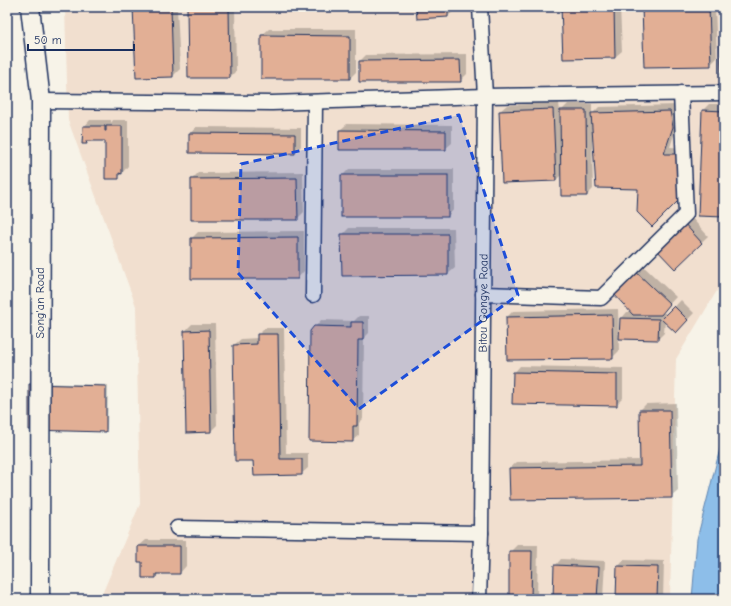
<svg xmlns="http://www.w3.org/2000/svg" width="731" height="606" font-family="'Comic Neue',sans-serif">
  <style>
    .built { fill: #f1dfcf }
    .water { fill: #8dbee9; stroke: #5f85b1 }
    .shadow { fill: #0003 }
    .building { fill: #e2af95; stroke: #1b2f5e }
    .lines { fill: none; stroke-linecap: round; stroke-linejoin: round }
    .minor-casing { stroke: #1b2f5e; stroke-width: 17 }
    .major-casing { stroke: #1b2f5e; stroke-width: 21 }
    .minor { stroke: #f7f3e8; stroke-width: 14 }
    .major { stroke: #f7f3e8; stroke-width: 18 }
    .marked { fill: #1d4ed8; fill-opacity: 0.2; stroke: #1d4ed8; stroke-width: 3; stroke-dasharray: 8 5; stroke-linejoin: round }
    .labels { text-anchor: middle; stroke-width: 3; stroke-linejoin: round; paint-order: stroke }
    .street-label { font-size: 12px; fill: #1b2f5e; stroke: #f7f3e8 }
  </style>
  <rect width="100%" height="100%" fill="#f7f3e8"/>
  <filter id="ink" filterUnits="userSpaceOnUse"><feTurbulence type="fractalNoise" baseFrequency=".025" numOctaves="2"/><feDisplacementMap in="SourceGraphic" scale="8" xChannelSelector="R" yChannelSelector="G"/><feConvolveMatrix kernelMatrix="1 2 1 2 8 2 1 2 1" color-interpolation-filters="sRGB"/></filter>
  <g filter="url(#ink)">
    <polygon class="built" points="65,7 724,7 724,279 676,359 670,599 100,599 140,504 136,306 68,120"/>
    <polygon class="water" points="724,433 724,599 692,599 697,539"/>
    <g class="shadow">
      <polygon points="134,7 177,7 180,69 173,76 137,77"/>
      <polygon points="188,7 235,7 236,71 230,77"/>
      <polygon points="417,7 454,7 455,10 448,16 418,18"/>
      <polygon points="562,7 620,7 622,51 615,57 564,58"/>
      <polygon points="643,7 715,7 717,58 710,65"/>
      <polygon points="269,29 356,29 356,72 350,78 262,35"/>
      <polygon points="467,54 467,74 460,81 360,61 366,55"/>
      <polygon points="559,103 560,112 568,104 592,104 592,114 599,107 676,105 679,120 670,147 689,148 639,188 594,141 592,141 593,189 587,195 562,174 556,180 500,111 507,105"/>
      <polygon points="709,104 724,104 724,216 703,110"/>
      <polygon points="90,120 111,120 111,123 113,120 128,120 128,166 118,178 106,140 89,140 86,143 84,127"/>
      <polygon points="347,124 452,125 452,143 445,149 340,130"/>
      <polygon points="196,127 301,128 301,146 295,153 190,134"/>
      <polygon points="349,169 454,169 454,209 448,216 342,176"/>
      <polygon points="303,172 304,212 297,219 192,179 198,173"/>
      <polygon points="690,216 708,236 675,267 657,248"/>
      <polygon points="349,228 454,228 455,268 448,274 343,275 342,235"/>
      <polygon points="304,231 304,271 298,278 192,238 198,232"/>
      <polygon points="640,263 676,297 661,313 665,313 665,317 681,300 694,313 676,332 665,321 664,333 658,339 621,319 627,312 632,312 615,293"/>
      <polygon points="618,309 619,351 612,358 507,317 513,311"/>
      <polygon points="359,316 369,316 369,333 364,338 363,419 359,423 359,435 352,441 315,327 321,320 354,321"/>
      <polygon points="192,324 215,324 217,425 211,431 185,331"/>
      <polygon points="265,328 284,328 286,453 308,453 308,468 301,474 254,460 234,345 241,339 258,338 258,335"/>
      <polygon points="520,366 623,368 623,398 616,405 514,373"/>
      <polygon points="32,383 108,385 107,429 105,430 30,385"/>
      <polygon points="676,403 678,491 671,497 510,468 517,462 641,460 640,410 646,404"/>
      <polygon points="146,540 186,540 186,566 180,573 159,573 156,577 143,561 139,546"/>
      <polygon points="517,545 538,545 537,599 510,599 510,552"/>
      <polygon points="561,559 605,561 603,599 554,599 555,566"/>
      <polygon points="624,560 664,561 663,599 617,599 618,567"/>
    </g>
    <g class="building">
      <polygon points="133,7 171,7 173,77 136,78"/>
      <polygon points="187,7 229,7 230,78 188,78"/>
      <polygon points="416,7 448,7 448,17 417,19"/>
      <polygon points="561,7 614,7 615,58 563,59"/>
      <polygon points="642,7 709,7 711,66 644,67"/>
      <polygon points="719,7 724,7 724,78 721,78"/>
      <polygon points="261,35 350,36 350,79 261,79"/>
      <polygon points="460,60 461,82 359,82 359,61"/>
      <polygon points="553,109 556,181 502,183 499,111"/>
      <polygon points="560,110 586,110 587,196 561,196"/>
      <polygon points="702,110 724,111 724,217 698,216"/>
      <polygon points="670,111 673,127 664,154 683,154 682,197 652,227 637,212 638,189 596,188 591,113"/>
      <polygon points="83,126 105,126 105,131 106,131 106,126 122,126 122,174 119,173 119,179 105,179 105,141 86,141 87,144 82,144"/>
      <polygon points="339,130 446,131 446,150 339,150"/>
      <polygon points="189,133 295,134 295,154 189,153"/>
      <rect x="341" y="175" width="107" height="42"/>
      <polygon points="297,178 298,220 191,220 191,179"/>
      <polygon points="683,222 702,243 675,269 655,248"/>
      <polygon points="341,234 448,234 448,275 342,276"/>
      <polygon points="298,237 298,279 191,279 191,238"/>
      <polygon points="633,269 670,304 661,315 633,315 613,293"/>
      <polygon points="674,306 688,320 676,333 661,319"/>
      <polygon points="612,315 613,359 507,360 506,317"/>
      <polygon points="620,318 659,319 658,340 619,339"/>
      <polygon points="351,322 363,322 363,340 358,340 357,426 353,426 353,442 309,441 310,331 314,326 351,327"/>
      <polygon points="209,330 211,432 186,433 184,331"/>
      <polygon points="257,334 278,334 280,459 302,459 302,475 254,476 253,461 235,461 233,345 257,344"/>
      <polygon points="513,372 617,374 617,406 512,404"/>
      <polygon points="29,384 106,386 106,432 29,430"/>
      <polygon points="639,410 670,410 672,498 510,500 509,468 640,466"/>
      <polygon points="138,546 180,546 180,574 156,574 156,578 142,578 142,562 138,562"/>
      <polygon points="509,551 532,551 531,599 509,599"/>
      <polygon points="554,565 599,567 597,599 553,599"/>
      <polygon points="617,566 658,567 657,599 616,599"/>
    </g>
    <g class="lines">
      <g class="minor-casing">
        <g id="minor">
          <polyline points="41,101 272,103 485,96 724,93"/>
          <polyline points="483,294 601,298 686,214 681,93"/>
          <polyline points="313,295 315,102"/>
          <polyline points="177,528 481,533"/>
          <path id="s1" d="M479 599 481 533 485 96 480 7"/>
        </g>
      </g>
      <g class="major-casing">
        <polyline id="major" points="30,7 41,101 40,599"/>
      </g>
      <use href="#minor" class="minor"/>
      <use href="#major" class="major"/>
    </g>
  </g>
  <path class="marked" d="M459 115 518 295 359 409 238 273 241 164Z"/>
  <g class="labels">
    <g class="street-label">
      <text transform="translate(40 303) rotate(-90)" y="4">Song'an Road</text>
      <text dy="4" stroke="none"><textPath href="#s1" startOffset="296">Bitou Gongye Road</textPath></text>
    </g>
  </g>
  <rect width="731" height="606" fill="none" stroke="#f7f3e8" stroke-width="24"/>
  <rect x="12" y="12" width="707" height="582" fill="none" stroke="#1b2f5e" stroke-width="1.5" filter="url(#ink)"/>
  <path d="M28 44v6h106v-6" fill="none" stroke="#1b2f5e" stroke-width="2"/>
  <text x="34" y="44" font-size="12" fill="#1b2f5e" stroke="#f7f3e8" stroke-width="3" paint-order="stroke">50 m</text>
</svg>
